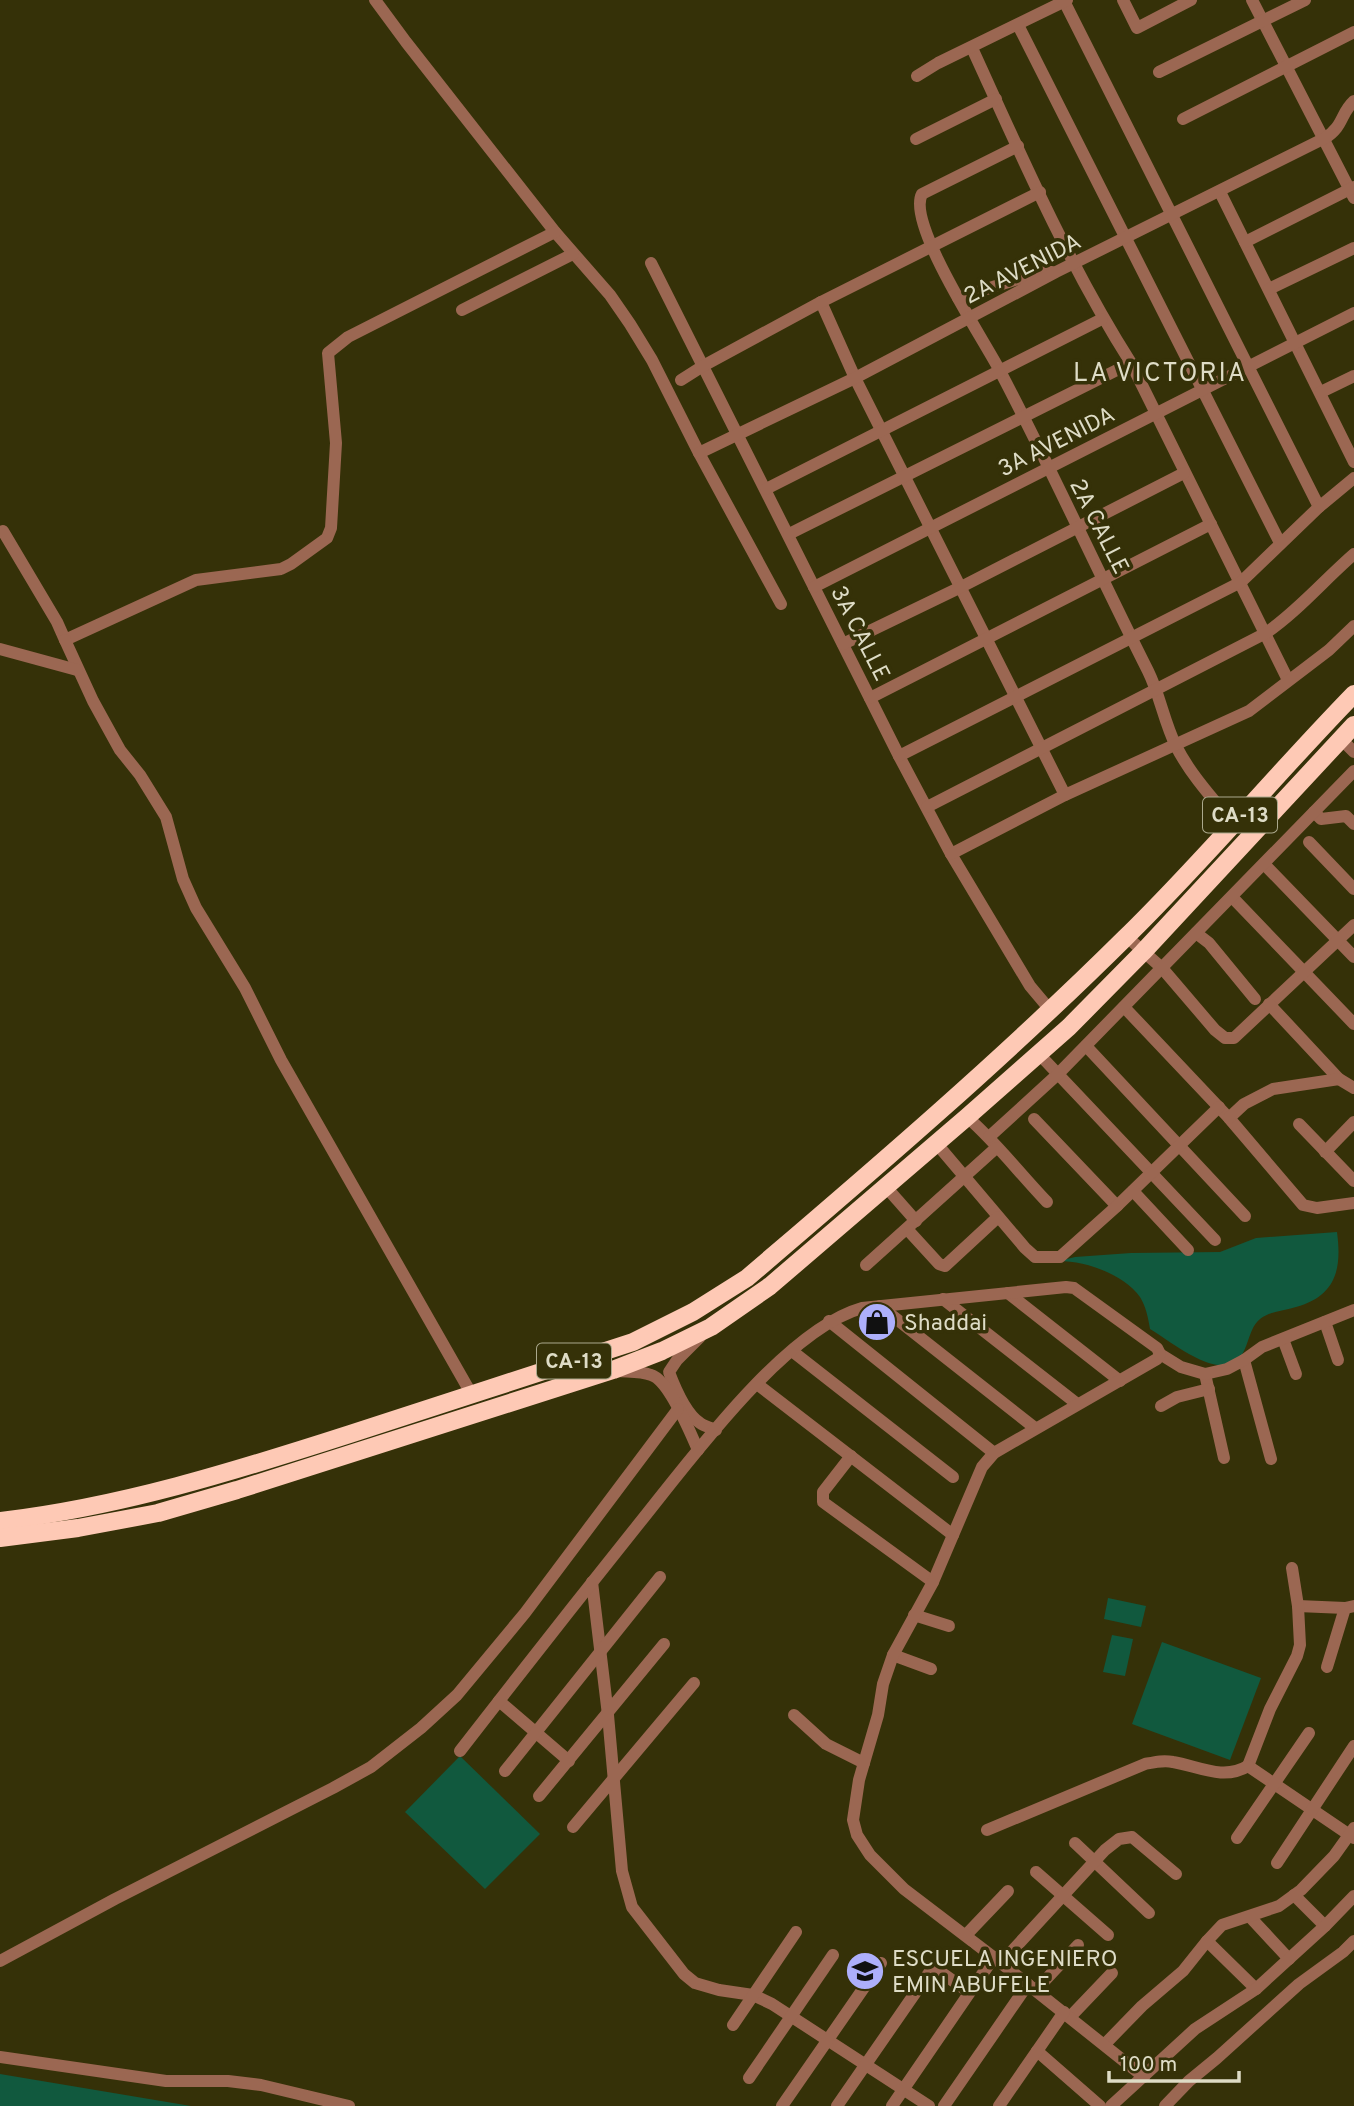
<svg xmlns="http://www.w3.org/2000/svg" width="1354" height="2106" font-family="Overpass,sans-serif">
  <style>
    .green { fill: #11593e }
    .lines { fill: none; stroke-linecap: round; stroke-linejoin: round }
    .minor { stroke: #9b6752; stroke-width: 12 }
    .highway { stroke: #fec9b5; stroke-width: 18 }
    .labels { text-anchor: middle; stroke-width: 7; stroke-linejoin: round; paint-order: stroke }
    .shield { fill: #353108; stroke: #aba98d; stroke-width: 2 }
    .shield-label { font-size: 21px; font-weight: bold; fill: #dedcc6 }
    .street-label { font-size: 23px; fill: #dedcc6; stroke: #353108 }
    .poi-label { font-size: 23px; fill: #dedcc6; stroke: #353108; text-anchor: start }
    .quarter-label { font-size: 26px; letter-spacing: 2px; fill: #dedcc6; stroke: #353108 }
  </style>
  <rect width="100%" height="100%" fill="#353108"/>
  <g class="green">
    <path d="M1337 1232C1342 1269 1336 1296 1296 1307 1284 1311 1270 1311 1260 1319 1245 1331 1250 1361 1227 1365 1204 1369 1170 1341 1150 1329 1148 1317 1146 1307 1140 1297 1124 1274 1085 1261 1059 1261L1075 1257 1131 1253 1220 1252 1256 1238Z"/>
    <polygon points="1108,1598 1146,1606 1141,1627 1104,1619"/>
    <polygon points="1112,1635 1133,1639 1125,1676 1103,1672"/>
    <polygon points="1162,1642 1261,1678 1230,1760 1132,1724"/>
    <polygon points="460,1756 540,1834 485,1889 405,1812"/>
    <polygon points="0,2074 191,2106 205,2106 0,2106"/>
  </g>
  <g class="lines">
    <g class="minor">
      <polyline points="375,0 406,42 555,232 610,295 630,324 652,360 699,453 781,604"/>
      <polyline points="1123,0 1137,28 1191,0"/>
      <polyline points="1252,0 1354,198"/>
      <polyline points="1064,1 1319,507"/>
      <polyline points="1018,25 1280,543"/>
      <path d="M972 48C1021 155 1068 264 1131 363L1288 680"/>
      <polyline points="1159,72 1305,0"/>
      <polyline points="917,76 938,63 1067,0"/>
      <polyline points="1183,119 1354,32"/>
      <polyline points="916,139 996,99"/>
      <path d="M1018 146 922 194C906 223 984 340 1000 371 1052 470 1098 572 1148 671 1160 695 1164 722 1176 746 1190 774 1213 799 1233 823"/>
      <polyline points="1220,192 1354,462"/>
      <polyline points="1245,242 1354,187"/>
      <polyline points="651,263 899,756 951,854 1030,986 1051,1011"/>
      <polyline points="1269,289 1354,248"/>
      <polyline points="958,298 1040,272 1052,272"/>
      <polyline points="821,302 855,378 1065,795"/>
      <polyline points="462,310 573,254"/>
      <polyline points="681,380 703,366 821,302 1040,192"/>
      <polyline points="1321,392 1354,376"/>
      <path d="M699 453 855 378 1056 272 1325 138C1344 126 1340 114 1354 101"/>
      <polyline points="766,489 1102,319"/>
      <polyline points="3,531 57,622 65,640 196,580 281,569 291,564 327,538 331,528 336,443 328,353 348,337 555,232"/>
      <polyline points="789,534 1131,363"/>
      <polyline points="814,587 1354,313"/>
      <polyline points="65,640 93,701 120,750 140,775 166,817 183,879 196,908 245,988 281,1060 472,1395"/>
      <polyline points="843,644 961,587 1184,473"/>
      <polyline points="0,649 77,670"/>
      <polyline points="870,698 1211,524"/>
      <polyline points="1341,739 1354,752"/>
      <polyline points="899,756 1241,582 1319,507 1354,478"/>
      <path d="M927 807 1266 633C1299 610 1324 580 1354 554"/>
      <polyline points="1314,812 1321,819 1346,816 1354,824"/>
      <polyline points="1309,842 1354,889"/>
      <polyline points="951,854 1065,795 1249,711 1329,650 1354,626"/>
      <polyline points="1264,864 1354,957"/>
      <polyline points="1232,897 1354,1024"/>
      <polyline points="1196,933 1209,943 1255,999"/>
      <polyline points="1127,937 1162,968 1215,1030 1225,1038 1234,1038 1354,925"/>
      <polyline points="1269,1004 1339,1079"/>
      <polyline points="1124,1007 1229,1118 1303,1205 1317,1208 1354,1203"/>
      <polyline points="1086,1046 1245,1216"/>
      <polyline points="1038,1053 1215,1240"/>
      <path d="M967 1117C996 1142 1020 1174 1047 1202"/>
      <polyline points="1229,1118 1244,1104 1273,1089 1339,1079 1354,1088"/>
      <polyline points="1034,1119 1117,1206"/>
      <polyline points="1299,1124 1354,1181"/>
      <polyline points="989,1137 1058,1074 1354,771"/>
      <polyline points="936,1143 1025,1248 1035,1257 1060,1257 1117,1206 1219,1107"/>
      <polyline points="1325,1152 1354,1122"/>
      <polyline points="886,1187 916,1221"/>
      <polyline points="1133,1191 1188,1250"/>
      <polyline points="907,1229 939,1264 945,1266 998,1217"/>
      <polyline points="866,1265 996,1148"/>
      <polyline points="1008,1293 1120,1381"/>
      <polyline points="943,1299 1076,1403"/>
      <polyline points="880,1306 1035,1428"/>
      <polyline points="829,1321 994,1453"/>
      <polyline points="1325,1322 1338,1360"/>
      <path d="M700 1337 677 1360 669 1372C675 1388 685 1413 700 1423 704 1426 711 1428 716 1430"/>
      <polyline points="1283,1339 1296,1374"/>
      <polyline points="792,1351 953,1477"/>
      <polyline points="1244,1360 1271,1459"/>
      <path d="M617 1371C628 1372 641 1371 651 1375 669 1380 690 1432 698 1450"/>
      <polyline points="1205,1374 1224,1458"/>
      <polyline points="757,1384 953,1535"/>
      <polyline points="1161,1406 1177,1397 1209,1389"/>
      <polyline points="851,1456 823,1492 823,1502 933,1582"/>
      <polyline points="592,1582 608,1715 622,1871 632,1907 684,1974 695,1983 719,1990 753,1995 772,2004 929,2106"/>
      <polyline points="1298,1606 1345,1608 1354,1606"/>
      <polyline points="914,1615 949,1626"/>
      <polyline points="893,1655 931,1669"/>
      <polyline points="1327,1667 1345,1608"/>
      <polyline points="499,1701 569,1761"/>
      <polyline points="794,1715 826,1744 864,1763"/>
      <path d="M460 1751C518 1676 577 1601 637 1526 688 1463 784 1330 862 1308L1066 1287 1074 1288 1157 1348 1160 1354 1181 1367 1205 1374 1227 1369 1244 1360 1262 1347 1354 1310"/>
      <polyline points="1248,1766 1270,1709 1297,1656 1300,1645 1298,1606 1292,1568"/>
      <polyline points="1248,1766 1354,1838"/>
      <polyline points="505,1771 660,1577"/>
      <polyline points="539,1796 664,1644"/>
      <polyline points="573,1827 694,1683"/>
      <path d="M987 1830 1145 1764C1155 1762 1163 1760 1173 1762 1198 1766 1223 1781 1248 1766"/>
      <polyline points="1237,1838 1309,1733"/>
      <polyline points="1075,1843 1149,1913"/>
      <polyline points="1277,1863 1354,1746"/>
      <polyline points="1036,1872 1108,1935"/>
      <polyline points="1294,1895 1325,1926"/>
      <polyline points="1250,1917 1289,1959"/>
      <polyline points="966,1935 1008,1891"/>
      <polyline points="1207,1941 1256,1989"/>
      <polyline points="0,1961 115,1899 333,1788 371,1767 421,1728 457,1695 525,1613 678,1409"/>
      <polyline points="1001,1963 1105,1850 1119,1839 1132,1837 1176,1874"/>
      <polyline points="1036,1990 1078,1945"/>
      <polyline points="1070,2017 1112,1973"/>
      <polyline points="733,2025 796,1932"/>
      <polyline points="1105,2044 1142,2006 1183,1971 1207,1941 1222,1925 1279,1906 1301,1890 1334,1856 1354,1828"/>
      <polyline points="1037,2051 1100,2106"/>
      <polyline points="0,2057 166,2081 228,2081 261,2085 349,2106"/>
      <polyline points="1144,2077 1001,1963 904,1889 870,1855 857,1835 853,1820 859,1780 878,1715 883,1684 893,1655 933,1582 982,1467 994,1453 1157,1359 1160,1354"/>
      <polyline points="749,2078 833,1955"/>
      <polyline points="782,2106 881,1963"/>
      <polyline points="837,2106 929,1973 939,1971 969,1992"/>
      <polyline points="892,2106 994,1957"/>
      <polyline points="944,2106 1028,1984"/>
      <polyline points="999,2106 1064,2012"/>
      <polyline points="1111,2106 1195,2029 1256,1989 1325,1926 1354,1896"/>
      <polyline points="1165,2106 1189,2081 1217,2058 1299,1984 1343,1952 1354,1941"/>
    </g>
    <g class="highway">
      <path d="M0 1521C120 1507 235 1471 350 1434 444 1403 539 1373 633 1342L693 1312 747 1278C876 1168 1005 1057 1125 938 1205 860 1276 774 1354 694"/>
      <polyline points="0,1538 78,1528 158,1513 237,1490 613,1370 662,1351 711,1327 770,1286 967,1117 1069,1027 1143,952 1354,725"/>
    </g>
  </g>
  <defs>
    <g id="shop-disc" transform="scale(2.0125)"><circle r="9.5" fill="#adaffb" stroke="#353108"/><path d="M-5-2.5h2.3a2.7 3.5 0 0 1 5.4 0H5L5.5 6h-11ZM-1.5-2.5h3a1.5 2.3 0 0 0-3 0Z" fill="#111"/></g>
    <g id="school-disc" transform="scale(2.0125)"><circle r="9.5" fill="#adaffb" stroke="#353108"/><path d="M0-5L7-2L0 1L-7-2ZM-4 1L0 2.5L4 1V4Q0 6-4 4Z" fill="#111"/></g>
  </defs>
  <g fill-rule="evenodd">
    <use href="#shop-disc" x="877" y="1322"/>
    <use href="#school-disc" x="865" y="1971"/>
  </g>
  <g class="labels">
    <g class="shield">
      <rect x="1203" y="797.5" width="74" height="35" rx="5"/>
      <rect x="537" y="1343.5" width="74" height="35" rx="5"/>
    </g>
    <g class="shield-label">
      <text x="1240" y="822">CA-13</text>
      <text x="574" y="1368">CA-13</text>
    </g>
    <g class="street-label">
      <text transform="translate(1022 268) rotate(-27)" y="8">2A AVENIDA</text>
      <text transform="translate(1056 441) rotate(-27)" y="8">3A AVENIDA</text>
      <text transform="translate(1100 526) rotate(63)" y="8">2A CALLE</text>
      <text transform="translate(861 633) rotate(63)" y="8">3A CALLE</text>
    </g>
    <g class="poi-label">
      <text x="904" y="1330">Shaddai</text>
      <text x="892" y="1966">ESCUELA INGENIERO<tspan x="892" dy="26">EMIN ABUFELE</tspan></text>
    </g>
    <g class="quarter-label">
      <text x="1160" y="381">LA VICTORIA</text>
    </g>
  </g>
  <path d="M1109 2071v10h130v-10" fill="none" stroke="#dedcc6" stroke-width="3.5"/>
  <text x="1120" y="2071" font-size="21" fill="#dedcc6" stroke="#353108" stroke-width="5" paint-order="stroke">100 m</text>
</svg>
